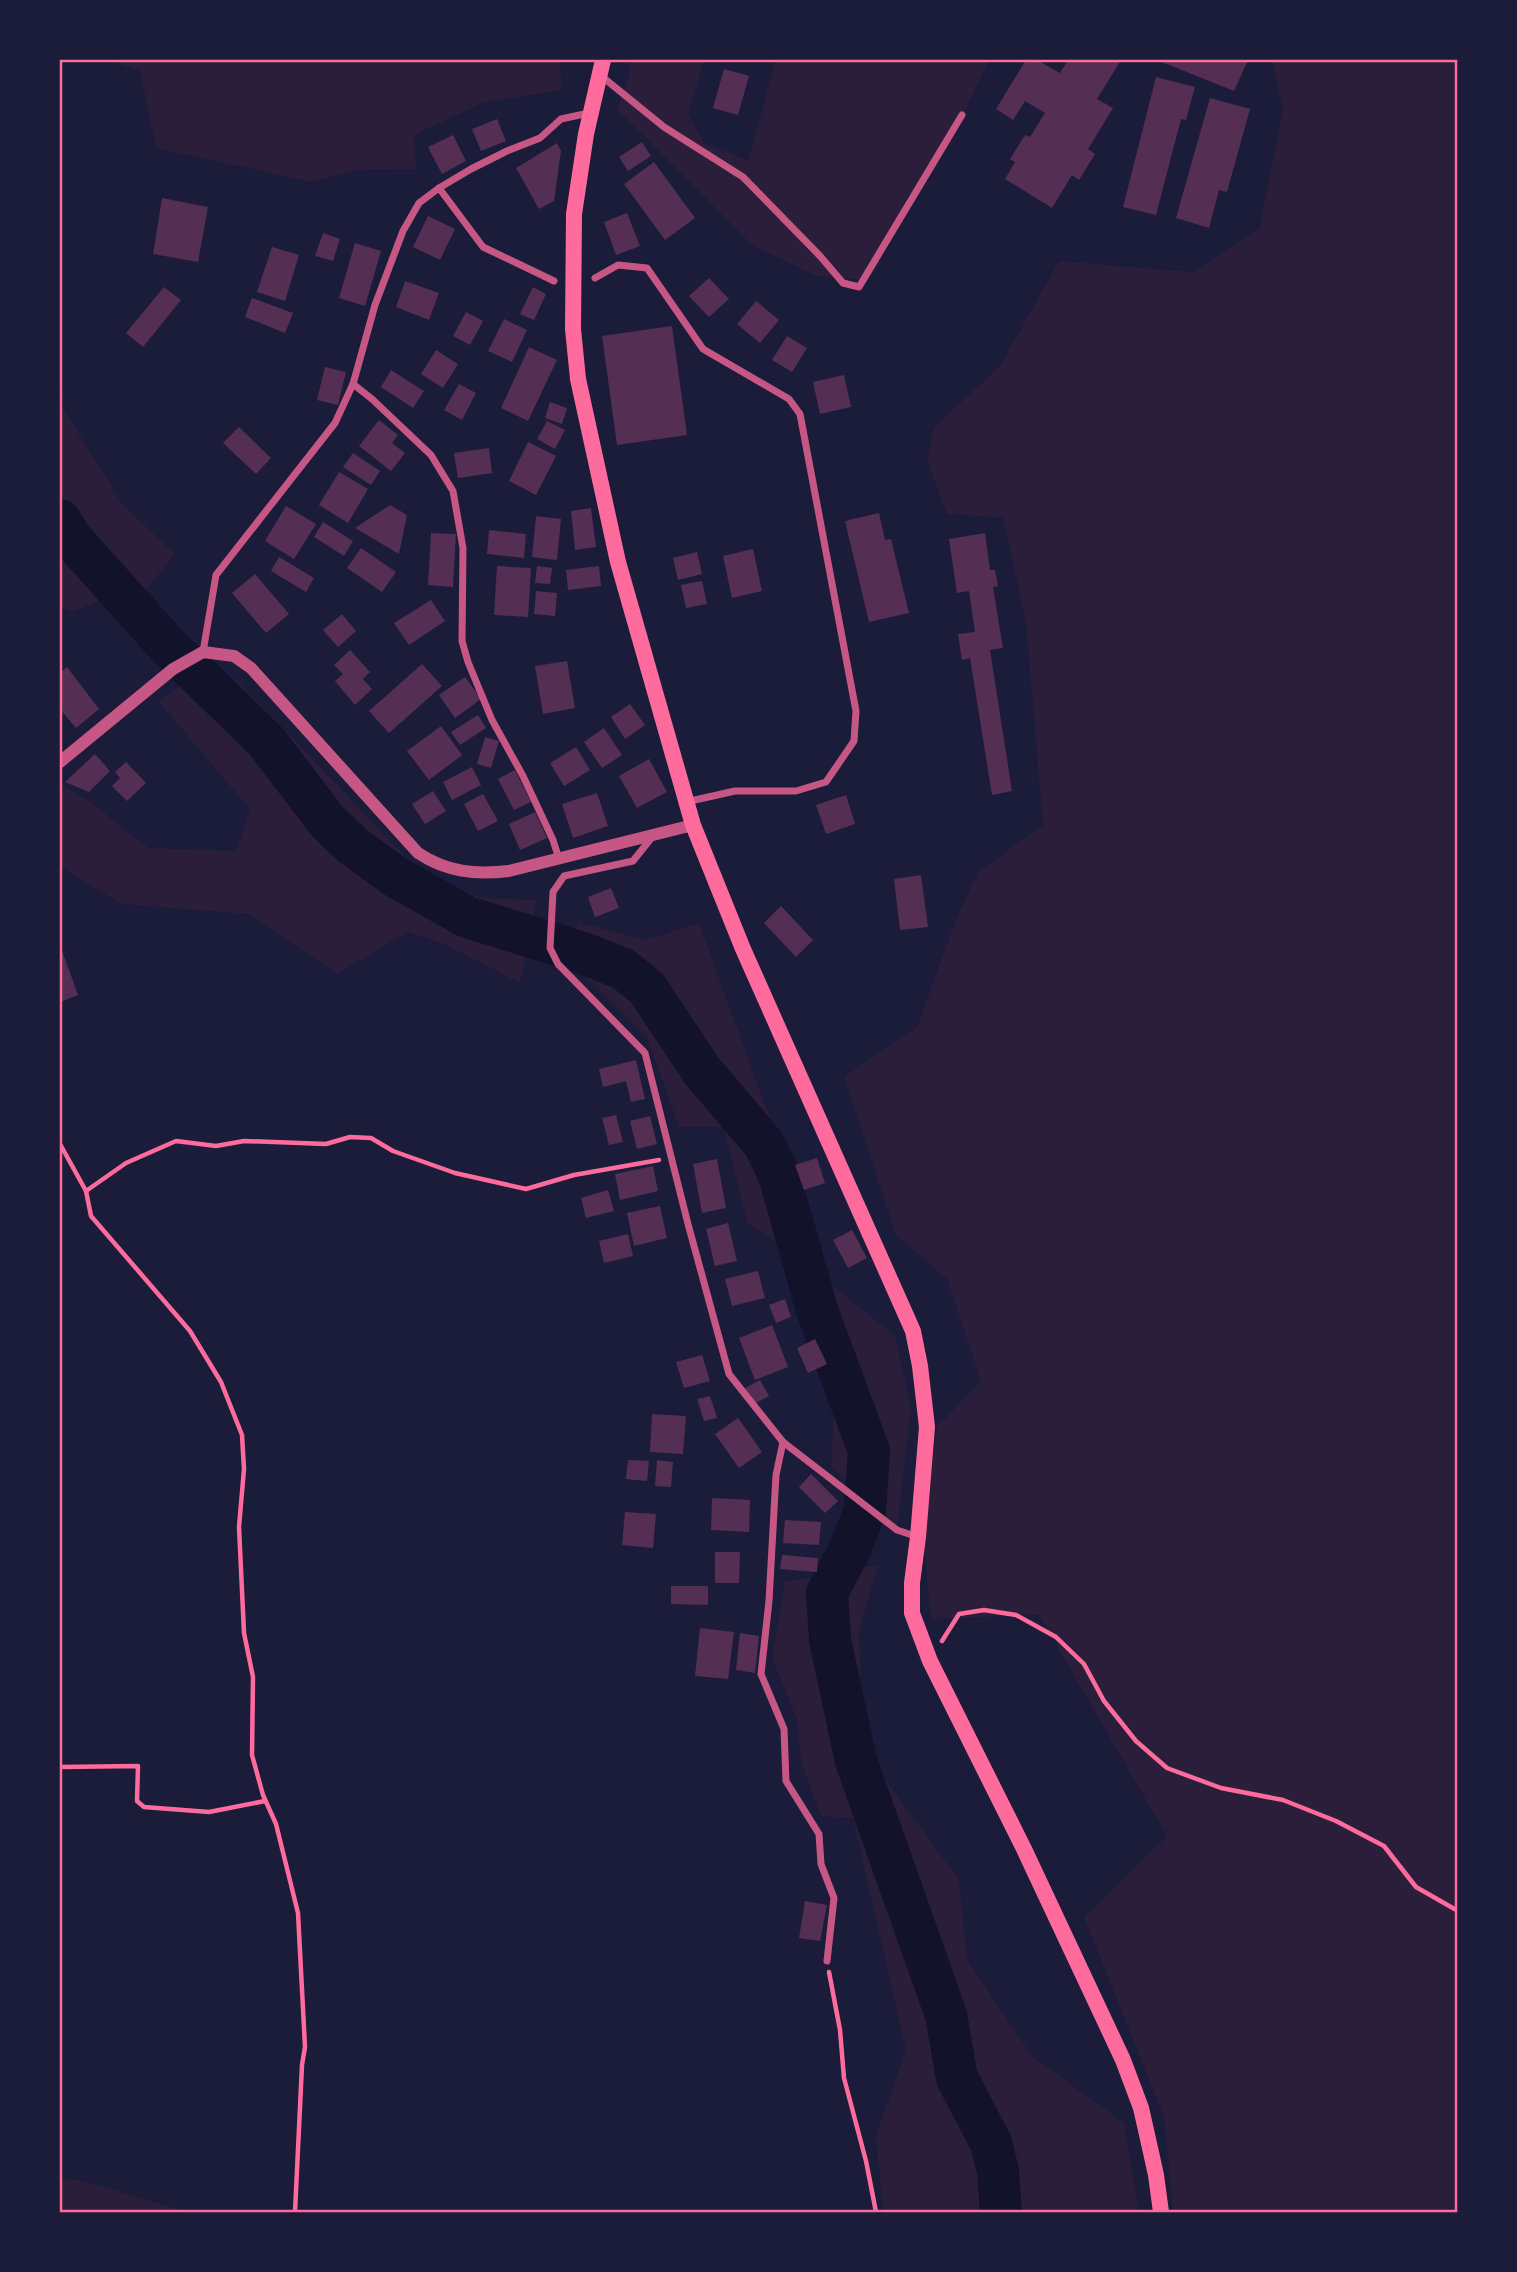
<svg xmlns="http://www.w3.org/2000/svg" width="1517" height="2272" font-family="Inter,sans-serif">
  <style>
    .green { fill: #2a1e3b }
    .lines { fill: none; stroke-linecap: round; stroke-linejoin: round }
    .river { stroke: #12122b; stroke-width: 42 }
    .building { fill: #542f53 }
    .path { stroke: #ff6b9d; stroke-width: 4.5 }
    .minor { stroke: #c65784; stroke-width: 7 }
    .tertiary { stroke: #c65784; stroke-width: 12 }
    .primary { stroke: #ff6b9d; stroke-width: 16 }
    .neatline { fill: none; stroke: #ff6b9d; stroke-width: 2.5 }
  </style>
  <rect width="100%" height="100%" fill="#1b1b3a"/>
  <g class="green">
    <polygon points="110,60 560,60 562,90 484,102 414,135 416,169 356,170 312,182 156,148 140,71"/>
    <polygon points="630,60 704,60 688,114 705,144 748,160 776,60 989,60 960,122 906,199 877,266 867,280 817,276 753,246 617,109 629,75"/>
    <polygon points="1272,60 1457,60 1457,2212 1173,2212 1164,2117 1084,1917 1167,1836 1039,1615 931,1619 922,1525 937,1427 981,1381 947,1279 896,1235 844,1077 917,1027 955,922 978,872 1043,825 1026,623 1003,518 947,514 927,461 934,427 1000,366 1059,261 1194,272 1259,229 1283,110"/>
    <polygon points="60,334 63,408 123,505 175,554 142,595 101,600 74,612 60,607"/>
    <polygon points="206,669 236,679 426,878 449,888 483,898 537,900 520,983 444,944 408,932 337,974 250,914 121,904 60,867 60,784 92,803 148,848 237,851 250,809 158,701"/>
    <polygon points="577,922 646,940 699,923 830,1284 895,1335 911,1408 897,1529 831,1466 834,1412 840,1383 811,1311 799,1293 774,1240 747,1223 724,1127 679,1127 647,1038 576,967"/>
    <polygon points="878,1565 859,1632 863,1749 959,1880 967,1959 1032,2056 1124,2123 1138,2208 1136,2212 883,2212 876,2136 906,2050 853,1818 821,1816 802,1765 797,1720 772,1658 785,1582"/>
    <polygon points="60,2179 79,2180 188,2212 60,2212"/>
  </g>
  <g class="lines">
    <polyline class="river" points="60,520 71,538 167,645 266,741 327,821 353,846 396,877 467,917 583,953 623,969 647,988 702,1071 764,1144 779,1175 817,1310 869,1451 865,1511 850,1549 827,1593 830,1640 856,1761 946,2015 957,2078 991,2143 998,2171 1001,2212"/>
  </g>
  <g class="building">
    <polygon points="1026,60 1037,60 1060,73 1068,60 1121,60 1097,99 1113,108 1088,149 1095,154 1079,180 1072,175 1052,208 1005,179 1015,162 1010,159 1025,135 1030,137 1045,113 1025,101 1013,120 996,109"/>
    <polygon points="1157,60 1248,60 1234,91"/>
    <polygon points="724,69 749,76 738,115 713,108"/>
    <polygon points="1156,77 1195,87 1186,120 1181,119 1156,215 1123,207"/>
    <polygon points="1210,98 1250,109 1227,192 1219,190 1209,228 1176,218"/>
    <polygon points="497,119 506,141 481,151 472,129"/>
    <polygon points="453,135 466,161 442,174 428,147"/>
    <polygon points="642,142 651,156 628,171 619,157"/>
    <polygon points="557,143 561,151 554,201 539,209 516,168"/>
    <polygon points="654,162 695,218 665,240 624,184"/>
    <polygon points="162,198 208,207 198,262 153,254"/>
    <polygon points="627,213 640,246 616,255 604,222"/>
    <polygon points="428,216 455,229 440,260 413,247"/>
    <polygon points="323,233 340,239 333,261 315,256"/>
    <polygon points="355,243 381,251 365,306 339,298"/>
    <polygon points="272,247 299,255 285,301 257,292"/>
    <polygon points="709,278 729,299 709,317 689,296"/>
    <polygon points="405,281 439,293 429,320 396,307"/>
    <polygon points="164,287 181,300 143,347 126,333"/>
    <polygon points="533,287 546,294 534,320 520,314"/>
    <polygon points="252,298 293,313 285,333 245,317"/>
    <polygon points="756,301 779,320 760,343 737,324"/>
    <polygon points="466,312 483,321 470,345 453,336"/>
    <polygon points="504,319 527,330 512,362 488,351"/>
    <polygon points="672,326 687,435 617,445 602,336"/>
    <polygon points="787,336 807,348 792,372 772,360"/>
    <polygon points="529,347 557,360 528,421 501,408"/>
    <polygon points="436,350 458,364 443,388 421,374"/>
    <polygon points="325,367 346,372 338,405 317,400"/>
    <polygon points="391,370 424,391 413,408 381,387"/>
    <polygon points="844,375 851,407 820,414 813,382"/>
    <polygon points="459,384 476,393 462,420 444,410"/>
    <polygon points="550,402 567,408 562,424 545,418"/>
    <polygon points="379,420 398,435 392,443 405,453 391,471 359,446"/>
    <polygon points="547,421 565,430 555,449 537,439"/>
    <polygon points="239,427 271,458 256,474 223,443"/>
    <polygon points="528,442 556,456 536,495 509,481"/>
    <polygon points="489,448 492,473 458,478 454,453"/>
    <polygon points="353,453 380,471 371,485 343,467"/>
    <polygon points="339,472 368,489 348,523 319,505"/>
    <polygon points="390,505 407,515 399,554 355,528"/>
    <polygon points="286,506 316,524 294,559 265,541"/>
    <polygon points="591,508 596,547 575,550 571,511"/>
    <polygon points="879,513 885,540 891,539 909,613 869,622 845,521"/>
    <polygon points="536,516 561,519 557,560 532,557"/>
    <polygon points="323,522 353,541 344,556 314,537"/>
    <polygon points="489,530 526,534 524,558 487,554"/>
    <polygon points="431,533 456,534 453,587 428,585"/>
    <polygon points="985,533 990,570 995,570 998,586 993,587 1003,648 990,650 1012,791 992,795 970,658 962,660 958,634 975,632 969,591 957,593 949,539"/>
    <polygon points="361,548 396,572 382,592 347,568"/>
    <polygon points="753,549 762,591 732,598 723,556"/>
    <polygon points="697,552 702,574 678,580 673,558"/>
    <polygon points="279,557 314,578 306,592 271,571"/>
    <polygon points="497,566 531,568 528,617 494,615"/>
    <polygon points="537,566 552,568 550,584 535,583"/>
    <polygon points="599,566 601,586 568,590 566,570"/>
    <polygon points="255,574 289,614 266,633 232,593"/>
    <polygon points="702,581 707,604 686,608 681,585"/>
    <polygon points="536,591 557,593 555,616 534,614"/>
    <polygon points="431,600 445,621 409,645 394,623"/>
    <polygon points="342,614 356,631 338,647 323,630"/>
    <polygon points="350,650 370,672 363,679 372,689 355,705 335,681 343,674 334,665"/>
    <polygon points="567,661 575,708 543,714 535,666"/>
    <polygon points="422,664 442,686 389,733 369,711"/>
    <polygon points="67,667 99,709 76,728 60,709 60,673"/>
    <polygon points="465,677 481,699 455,718 439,695"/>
    <polygon points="630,704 645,725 625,739 611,717"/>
    <polygon points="478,715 486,728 460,745 451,732"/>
    <polygon points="441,726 462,755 429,780 407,751"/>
    <polygon points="604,728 622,755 602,768 584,742"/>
    <polygon points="485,737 499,741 491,768 477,764"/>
    <polygon points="576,747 590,770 564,786 550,763"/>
    <polygon points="95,754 110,771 89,792 65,782"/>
    <polygon points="649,759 667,792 637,808 619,776"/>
    <polygon points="126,762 146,783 127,801 112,786 120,778 115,772"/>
    <polygon points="472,767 481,785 452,800 443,782"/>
    <polygon points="515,770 531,802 514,810 498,779"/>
    <polygon points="433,791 446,811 425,824 412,804"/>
    <polygon points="597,793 608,826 573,838 562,804"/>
    <polygon points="483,794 498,821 478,831 464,804"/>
    <polygon points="846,795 855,824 826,834 816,805"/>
    <polygon points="535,812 547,838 520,850 509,824"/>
    <polygon points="921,875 928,927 900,930 894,879"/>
    <polygon points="611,888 619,908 595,917 588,897"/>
    <polygon points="781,906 813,940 796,957 764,923"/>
    <polygon points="60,945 78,995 60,1002"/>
    <polygon points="636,1060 645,1099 631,1102 626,1081 603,1087 599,1069"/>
    <polygon points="616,1115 623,1142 609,1145 602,1118"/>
    <polygon points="650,1116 657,1144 637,1149 630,1121"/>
    <polygon points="817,1158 825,1183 804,1190 795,1165"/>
    <polygon points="717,1159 726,1208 702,1213 693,1164"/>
    <polygon points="653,1166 658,1191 620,1200 615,1174"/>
    <polygon points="608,1190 614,1211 586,1218 581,1198"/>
    <polygon points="660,1206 667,1238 634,1246 627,1213"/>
    <polygon points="728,1223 737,1261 715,1266 706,1229"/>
    <polygon points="852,1230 867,1258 848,1268 833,1240"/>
    <polygon points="628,1234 633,1256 604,1263 599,1241"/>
    <polygon points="758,1271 765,1298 732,1306 725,1279"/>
    <polygon points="785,1299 791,1317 776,1323 769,1305"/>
    <polygon points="772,1325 788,1367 755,1380 739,1338"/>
    <polygon points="815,1339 827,1364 808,1373 797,1348"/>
    <polygon points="702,1355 710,1381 684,1388 676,1362"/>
    <polygon points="760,1380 769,1396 753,1405 745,1388"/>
    <polygon points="710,1396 717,1418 704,1421 697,1399"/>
    <polygon points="652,1414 686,1416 683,1454 650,1452"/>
    <polygon points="738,1418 762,1452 739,1468 715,1434"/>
    <polygon points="628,1460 649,1461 647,1481 626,1479"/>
    <polygon points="657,1460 673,1462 671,1487 655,1486"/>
    <polygon points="811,1474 838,1501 825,1513 799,1487"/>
    <polygon points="712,1498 750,1500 749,1532 711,1530"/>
    <polygon points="625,1512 656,1514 653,1548 622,1545"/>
    <polygon points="785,1520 821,1522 819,1545 783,1543"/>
    <polygon points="715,1552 740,1552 739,1583 715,1583"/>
    <polygon points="782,1555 818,1558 817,1572 780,1569"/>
    <polygon points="671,1586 708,1586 708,1605 671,1604"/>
    <polygon points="700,1628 734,1632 728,1679 695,1676"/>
    <polygon points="740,1633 759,1636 755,1673 736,1670"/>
    <polygon points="805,1901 827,1905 820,1941 799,1938"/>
  </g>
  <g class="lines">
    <g class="path">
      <polyline points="60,1144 86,1191 91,1216 190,1331 221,1382 242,1435 244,1469 239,1527 244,1633 253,1677 252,1755 263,1795 276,1824 298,1913 305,2047 302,2065 295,2212"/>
      <polyline points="86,1191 126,1163 176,1141 216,1146 244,1141 326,1144 350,1137 371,1138 393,1151 455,1173 526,1189 574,1175 659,1160"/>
      <polyline points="942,1641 959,1614 984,1610 1016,1615 1056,1637 1084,1664 1104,1701 1136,1741 1167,1768 1221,1788 1283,1800 1336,1821 1384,1846 1416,1887 1458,1911"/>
      <polyline points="60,1767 138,1766 137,1801 144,1807 209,1812 265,1801"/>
      <polyline points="829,1972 840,2030 844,2078 866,2161 876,2212"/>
    </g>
    <g class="minor">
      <polyline points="600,75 664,127 743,177 820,256 843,283 859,287 962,115"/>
      <polyline points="439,188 483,247 554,281"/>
      <polyline points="595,278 618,265 647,268 703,349 789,399 800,414 856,711 854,741 826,782 796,791 735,791 686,802"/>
      <polyline points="353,384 372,399 431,455 453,491 463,548 462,641 468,662 492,720 523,776 553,840 559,859"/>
      <polyline points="203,652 216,575 335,423 353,384 375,305 403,231 419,203 439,188 471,169 507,151 540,138 561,119 589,113"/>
      <polyline points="653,836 633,861 564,876 553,892 550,948 558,964 645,1053 688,1224 729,1374 783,1442 776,1475 769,1601 761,1674 784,1729 786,1781 819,1834 821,1864 834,1898 827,1961"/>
      <polyline points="783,1442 897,1530 918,1537"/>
    </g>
    <path class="tertiary" d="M60 762 173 669 203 652 234 656 251 668 418 853C447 872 475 875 509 871L693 825"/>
    <polyline class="primary" points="603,60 586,134 574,214 573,329 578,379 618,562 693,825 743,949 913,1331 920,1366 927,1427 918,1537 912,1583 912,1613 930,1661 1024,1849 1123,2060 1141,2108 1148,2139 1156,2175 1161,2212"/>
  </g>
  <rect width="1517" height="2272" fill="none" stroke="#1b1b3a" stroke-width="122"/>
  <rect x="61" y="61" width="1395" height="2150" class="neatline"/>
</svg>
